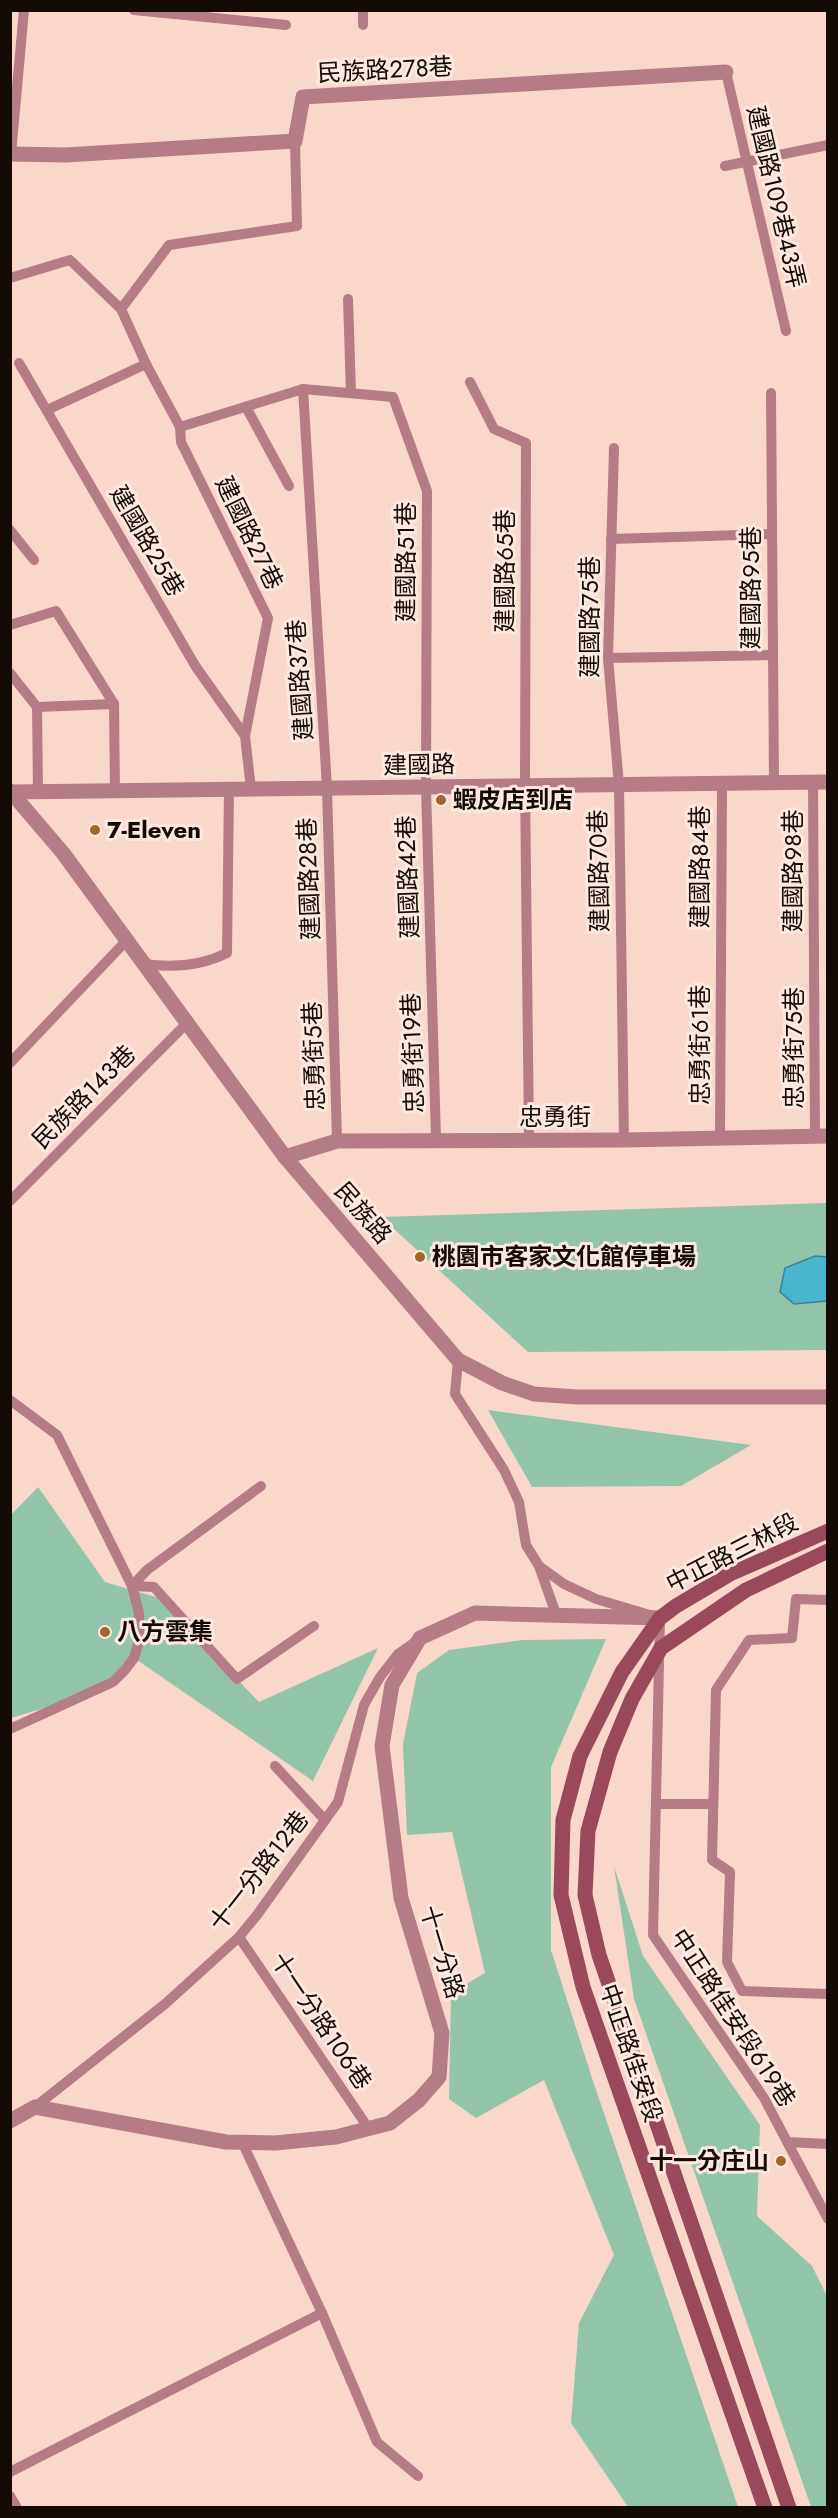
<svg xmlns="http://www.w3.org/2000/svg" width="838" height="2518" font-family="Jost,'Noto Sans TC',sans-serif">
  <style>
    .green { fill: #92c4aa }
    .water { fill: #48b5ce; stroke: #388292; stroke-width: 1.5 }
    .lines { fill: none; stroke-linecap: round; stroke-linejoin: round }
    .lane { stroke: #b57b86; stroke-width: 10 }
    .street { stroke: #b57b86; stroke-width: 15 }
    .secondary { stroke: #9a485c; stroke-width: 15 }
    .poi-dot { fill: #a3662a; stroke: #fce8e0; stroke-width: 2 }
    .labels { text-anchor: middle; stroke-width: 6; stroke-linejoin: round; paint-order: stroke }
    .street-label { font-size: 24px; fill: #140a06; stroke: #fce8e0 }
    .poi-label { font-size: 24px; font-weight: bold; fill: #140a06; stroke: #fce8e0; text-anchor: start }
  </style>
  <rect width="100%" height="100%" fill="#f9d8cb"/>
  <g class="green">
    <polygon points="827,1203 827,1350 528,1352 381,1217"/>
    <polygon points="488,1410 751,1445 681,1486 532,1487"/>
    <polygon points="38,1487 105,1582 159,1598 259,1702 378,1648 313,1781 134,1658 107,1689 11,1718 11,1515"/>
    <polygon points="606,1639 551,1767 551,1950 593,2081 738,2507 628,2507 571,2423 579,2323 614,2255 544,2080 476,2118 449,2099 451,1993 485,1973 452,1832 407,1835 403,1744 417,1673 449,1650 522,1640"/>
    <polygon points="614,1866 643,1956 760,2125 757,2216 812,2266 827,2296 827,2507 811,2507 634,1999"/>
  </g>
  <polygon class="water" points="815,1256 827,1257 827,1301 794,1304 780,1292 785,1268"/>
  <g class="lines">
    <g class="lane">
      <polyline points="134,10 286,25"/>
      <polyline points="363,25 363,10"/>
      <polyline points="726,72 786,331"/>
      <polyline points="11,154 24,10"/>
      <polyline points="725,166 828,145"/>
      <polyline points="10,278 70,260 121,309 146,364 180,427 181,442 268,618 245,736 251,789"/>
      <polyline points="348,299 351,393"/>
      <polyline points="121,309 169,245 297,226 295,141"/>
      <polyline points="19,363 196,667 245,736"/>
      <polyline points="470,382 494,429 526,443 525,786 529,1139"/>
      <polyline points="303,389 327,788 337,1141"/>
      <polyline points="771,393 774,783"/>
      <polyline points="246,407 289,486"/>
      <polyline points="47,410 146,364"/>
      <polyline points="180,427 303,389 393,397 427,491 426,787 436,1139"/>
      <polyline points="614,448 608,658 619,785 624,1140"/>
      <polyline points="10,530 34,560"/>
      <polyline points="611,539 772,534"/>
      <polyline points="10,625 56,611 114,704 115,791"/>
      <polyline points="608,658 773,655"/>
      <polyline points="10,673 37,707 114,704"/>
      <polyline points="37,707 38,792"/>
      <polyline points="813,782 815,1137"/>
      <path d="M144 964C173 968 201 966 227 953L229 790"/>
      <polyline points="10,1063 127,940"/>
      <polyline points="720,1138 722,783"/>
      <polyline points="10,1201 188,1022"/>
      <polyline points="458,1360 455,1394 504,1470 519,1502 526,1545 539,1566 557,1617"/>
      <polyline points="10,1400 57,1435 132,1586 154,1587 237,1679 314,1626"/>
      <polyline points="539,1566 564,1584 596,1599 660,1618 653,1935 764,2098 828,2219"/>
      <polyline points="828,1600 796,1599 792,1638 749,1640 716,1690 712,1860 730,1872 727,1962 742,1991 828,1994"/>
      <polyline points="10,1729 113,1682 125,1670 134,1658 139,1641 139,1613 132,1586 147,1570 261,1486"/>
      <polyline points="275,1766 325,1820"/>
      <polyline points="657,1804 712,1804"/>
      <polyline points="239,1937 369,2129"/>
      <polyline points="35,2107 165,2004 239,1937 257,1915 338,1802 364,1705 380,1677 398,1654 415,1642"/>
      <polyline points="242,2142 322,2313 377,2442 418,2476"/>
      <polyline points="787,2142 828,2144"/>
      <polyline points="10,2472 322,2313"/>
      <polyline points="10,2496 17,2508"/>
    </g>
    <g class="street">
      <polyline points="10,154 66,155 295,141 303,97 726,72"/>
      <polyline points="10,791 63,853 285,1157 458,1360 502,1383 534,1394 577,1397 828,1397"/>
      <polyline points="11,792 828,782"/>
      <polyline points="285,1157 337,1141 624,1140 828,1136"/>
      <polyline points="10,2121 35,2107 226,2142 275,2143 336,2137 390,2123 419,2100 439,2077 442,2033 401,1898 382,1746 392,1685 420,1638 475,1613 660,1618"/>
    </g>
    <g class="secondary">
      <polyline points="765,2508 583,1987 561,1895 563,1820 580,1756 622,1672 660,1618 676,1606 730,1574 828,1531"/>
      <polyline points="789,2508 599,1955 585,1895 588,1831 610,1752 632,1699 661,1648 746,1590 828,1551"/>
    </g>
  </g>
  <g class="poi-dot">
    <circle cx="441" cy="800" r="6"/>
    <circle cx="95" cy="830" r="6"/>
    <circle cx="420" cy="1257" r="6"/>
    <circle cx="105" cy="1632" r="6"/>
    <circle cx="781" cy="2161" r="6"/>
  </g>
  <g class="labels">
    <g class="street-label">
      <text transform="translate(385 70) rotate(-3)" y="8">民族路278巷</text>
      <text transform="translate(776 197) rotate(77)" y="8">建國路109巷43弄</text>
      <text transform="translate(249 533) rotate(64)" y="8">建國路27巷</text>
      <text transform="translate(147 541) rotate(60)" y="8">建國路25巷</text>
      <text transform="translate(406 562) rotate(-90)" y="8">建國路51巷</text>
      <text transform="translate(505 571) rotate(-90)" y="8">建國路65巷</text>
      <text transform="translate(751 588) rotate(-90)" y="8">建國路95巷</text>
      <text transform="translate(590 617) rotate(-90)" y="8">建國路75巷</text>
      <text transform="translate(300 680) rotate(-94)" y="8">建國路37巷</text>
      <text transform="translate(419 765) rotate(-1)" y="8">建國路</text>
      <text transform="translate(700 867) rotate(-90)" y="8">建國路84巷</text>
      <text transform="translate(599 871) rotate(-91)" y="8">建國路70巷</text>
      <text transform="translate(793 871) rotate(-90)" y="8">建國路98巷</text>
      <text transform="translate(408 877) rotate(-92)" y="8">建國路42巷</text>
      <text transform="translate(309 879) rotate(-92)" y="8">建國路28巷</text>
      <text transform="translate(700 1045) rotate(-90)" y="8">忠勇街61巷</text>
      <text transform="translate(794 1048) rotate(-90)" y="8">忠勇街75巷</text>
      <text transform="translate(413 1053) rotate(-92)" y="8">忠勇街19巷</text>
      <text transform="translate(314 1056) rotate(-92)" y="8">忠勇街5巷</text>
      <text transform="translate(84 1097) rotate(-45)" y="8">民族路143巷</text>
      <text x="555" y="1125">忠勇街</text>
      <text transform="translate(363 1213) rotate(49)" y="8">民族路</text>
      <text transform="translate(732 1553) rotate(-27)" y="8">中正路三林段</text>
      <text transform="translate(259 1871) rotate(-52)" y="8">十一分路12巷</text>
      <text transform="translate(442 1952) rotate(73)" y="8">十一分路</text>
      <text transform="translate(733 2018) rotate(57)" y="8">中正路佳安段619巷</text>
      <text transform="translate(321 2021) rotate(56)" y="8">十一分路106巷</text>
      <text transform="translate(631 2053) rotate(71)" y="8">中正路佳安段</text>
    </g>
    <g class="poi-label">
      <text x="453" y="808">蝦皮店到店</text>
      <text x="107" y="838">7-Eleven</text>
      <text x="432" y="1265">桃園市客家文化館停車場</text>
      <text x="117" y="1640">八方雲集</text>
      <text x="769" y="2169" text-anchor="end">十一分庄山</text>
    </g>
  </g>
  <rect width="838" height="2518" fill="none" stroke="#140a06" stroke-width="24"/>
</svg>
